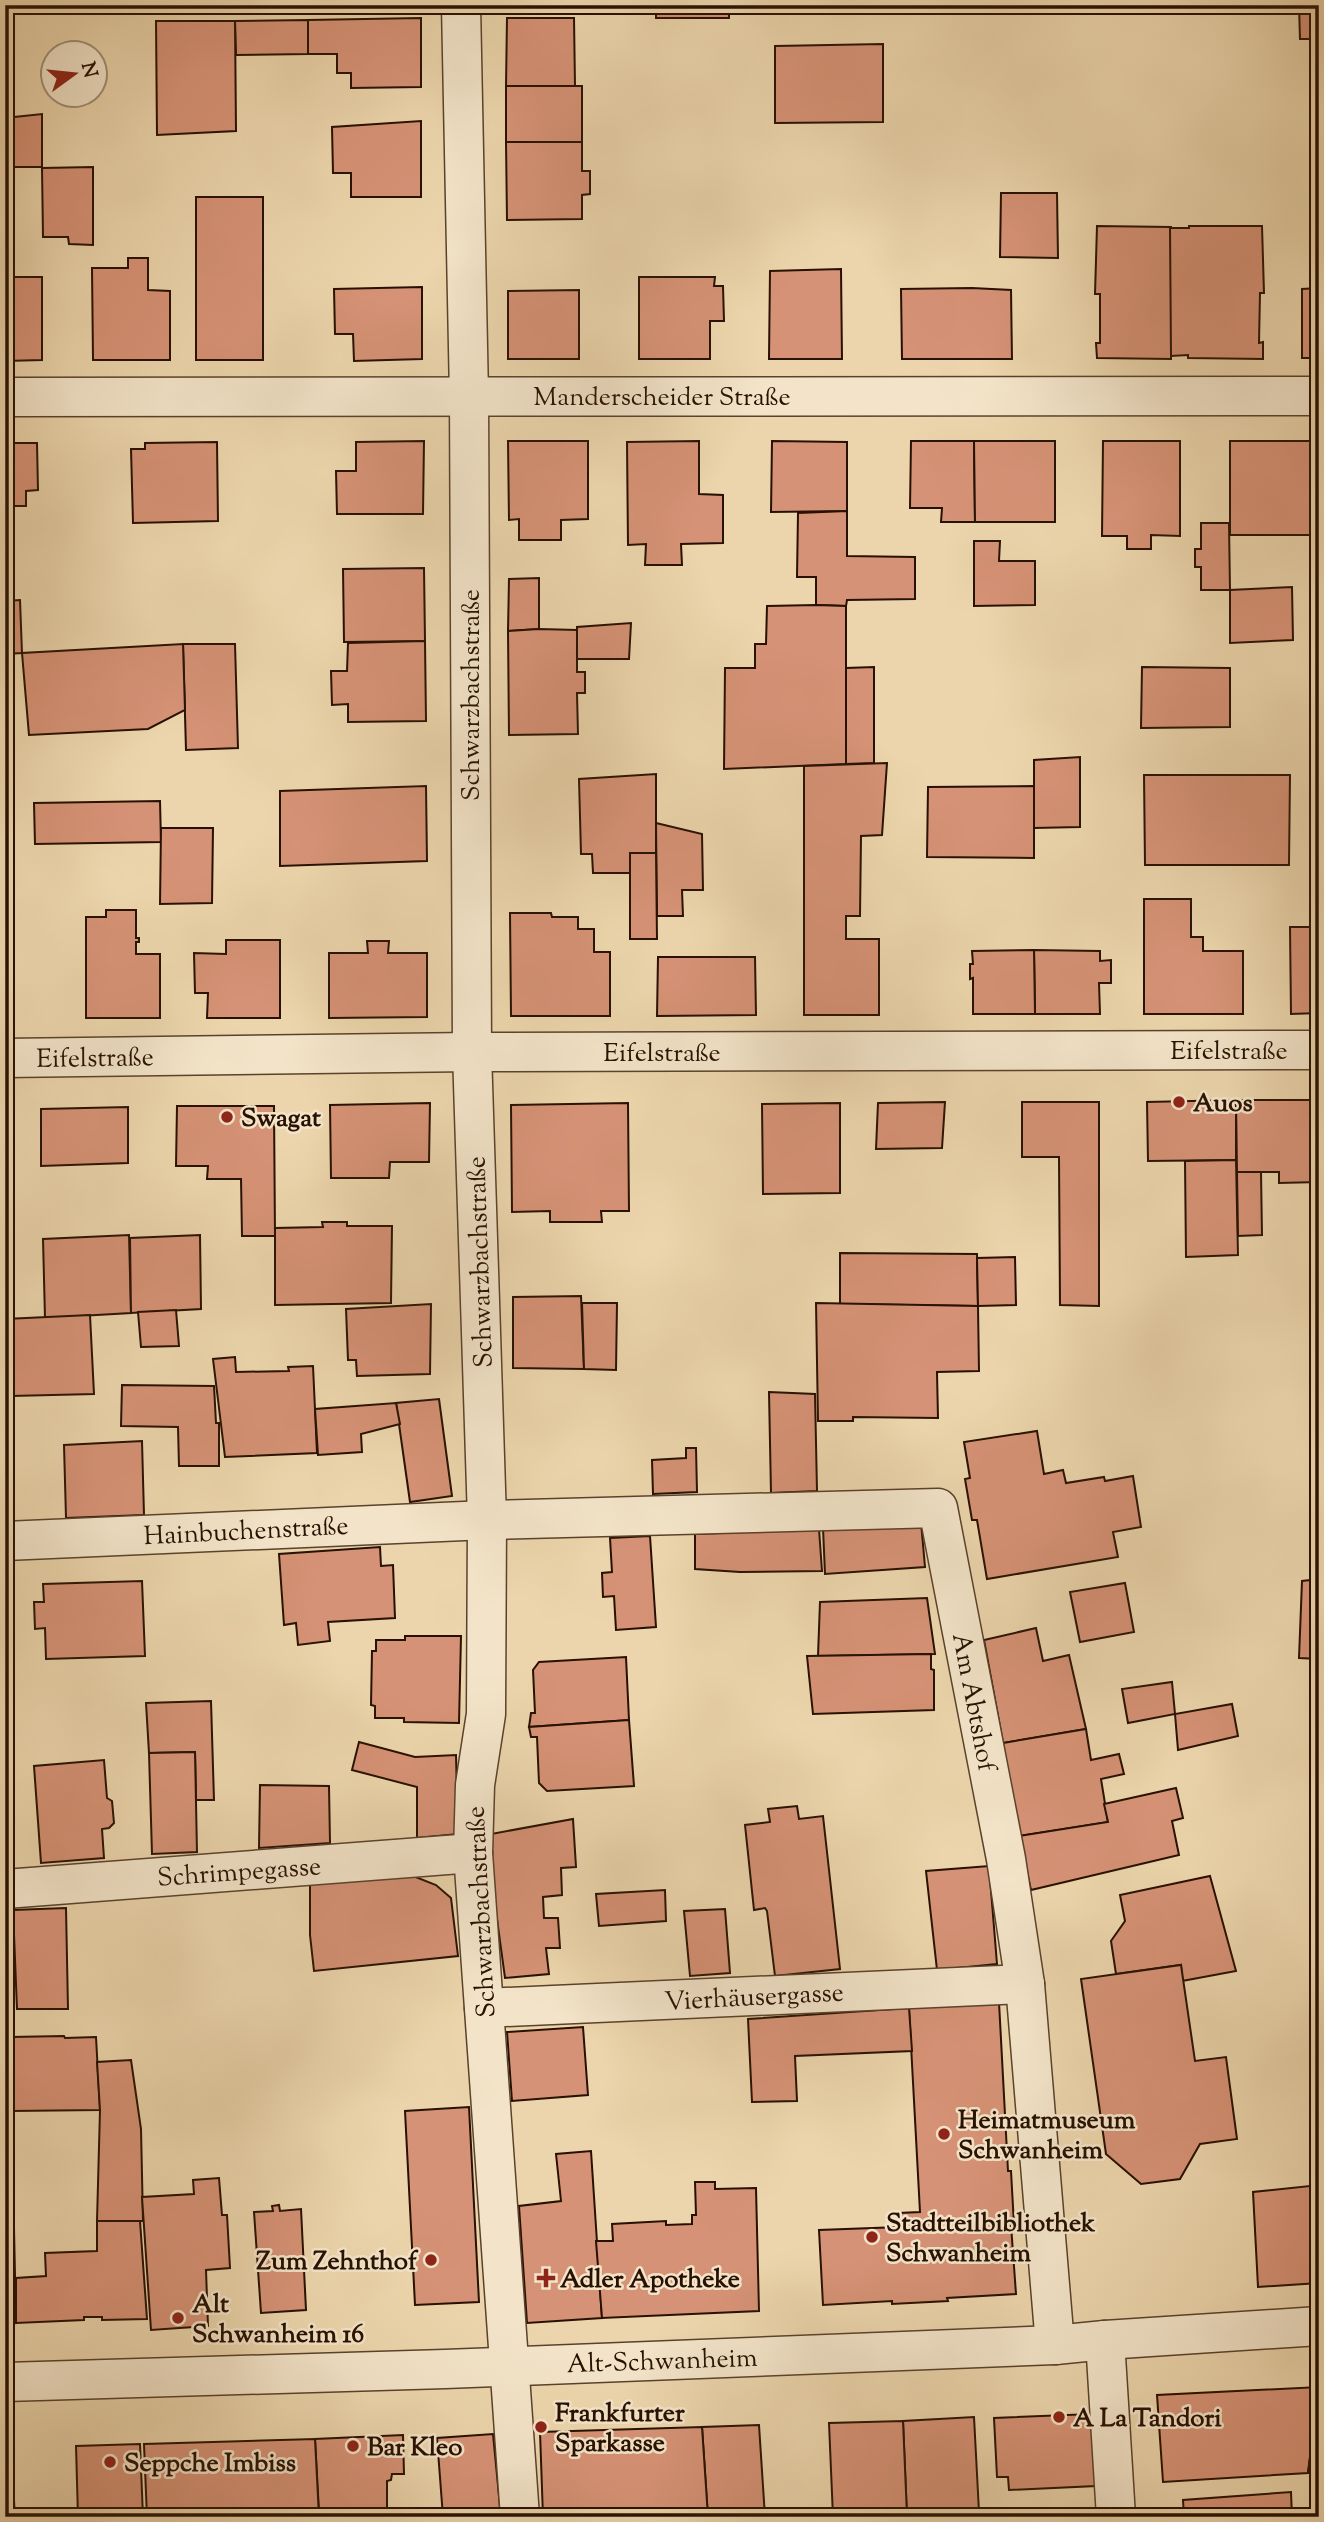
<svg xmlns="http://www.w3.org/2000/svg" width="1324" height="2522" font-family="'Sorts Mill Goudy',serif">
  <style>
    .building { fill: #d69276; stroke: #281102; stroke-width: 2 }
    .lines { fill: none; stroke-linecap: round; stroke-linejoin: round }
    .street-casing { stroke: #59422c; stroke-width: 41 }
    .street { stroke: #f3e4c9; stroke-width: 38 }
    .poi-dot { fill: #8f2418; stroke: #f3e4c9; stroke-width: 2.5 }
    .labels { text-anchor: middle; stroke-width: 5; stroke-linejoin: round; paint-order: stroke }
    .street-label { font-size: 26px; fill: #281102; stroke: #f3e4c9 }
    .poi-label { font-size: 26px; font-weight: bold; fill: #281102; stroke: #f3e4c9; text-anchor: start }
  </style>
  <rect width="100%" height="100%" fill="#ecd5ac"/>
  <filter id="stains"><feTurbulence type="fractalNoise" baseFrequency=".00286" numOctaves="4"/><feColorMatrix values="0 0 0 0 .2 0 0 0 0 .09 0 0 0 0 .02 0 0 0 .5 -.17"/></filter>
  <radialGradient id="worn" r=".72"><stop offset=".6" stop-color="#630" stop-opacity="0"/><stop offset="1" stop-color="#630" stop-opacity=".3"/></radialGradient>
  <g class="building">
    <rect x="71" y="5" width="35" height="7"/>
    <rect x="656" y="5" width="73" height="13"/>
    <polygon points="1299,5 1319,5 1319,39 1300,39"/>
    <polygon points="421,18 421,87 351,88 351,73 337,73 337,54 308,54 308,20"/>
    <polygon points="507,18 574,18 575,86 506,86"/>
    <polygon points="308,20 308,54 236,55 235,21"/>
    <polygon points="156,21 235,21 236,131 157,135"/>
    <polygon points="883,44 883,122 775,123 775,46"/>
    <rect x="506" y="86" width="76" height="56"/>
    <polygon points="42,114 42,167 5,167 5,118"/>
    <polygon points="421,121 421,197 351,197 351,173 333,173 332,127"/>
    <polygon points="506,142 582,142 582,171 590,171 590,194 582,195 582,219 507,220"/>
    <polygon points="93,167 93,245 69,244 68,237 43,237 42,168"/>
    <polygon points="1001,193 1057,193 1058,258 1000,257"/>
    <rect x="196" y="197" width="67" height="163"/>
    <polygon points="1097,226 1171,227 1171,359 1097,358 1096,343 1100,343 1100,294 1095,294"/>
    <polygon points="1189,226 1262,226 1264,293 1260,293 1259,343 1263,342 1263,359 1188,358 1188,355 1171,356 1170,228 1189,228"/>
    <polygon points="128,258 148,258 148,290 170,291 170,360 93,360 92,268 128,268"/>
    <polygon points="841,269 842,359 769,359 770,271"/>
    <polygon points="5,277 42,277 42,360 5,361"/>
    <polygon points="639,277 715,277 714,286 723,286 724,321 710,321 710,359 639,359"/>
    <polygon points="422,287 422,359 354,361 353,334 335,334 334,289"/>
    <polygon points="972,288 1011,290 1012,359 902,359 901,289"/>
    <polygon points="1319,288 1319,358 1302,358 1302,289"/>
    <polygon points="579,290 579,359 508,359 508,291"/>
    <polygon points="424,441 423,514 337,514 336,471 356,471 356,442"/>
    <polygon points="508,441 588,441 588,519 561,520 561,540 519,540 519,519 509,520"/>
    <polygon points="699,441 699,494 723,495 723,543 681,544 682,565 645,565 646,544 628,545 627,442"/>
    <polygon points="772,441 847,442 847,511 771,512"/>
    <polygon points="911,441 974,441 975,522 941,522 942,508 910,508"/>
    <polygon points="974,441 1055,441 1055,522 975,522"/>
    <polygon points="1103,441 1180,441 1180,536 1151,535 1151,549 1127,549 1127,536 1102,536"/>
    <rect x="1230" y="441" width="89" height="94"/>
    <polygon points="217,442 218,521 133,523 131,449 145,449 145,443"/>
    <polygon points="5,443 37,443 38,490 26,491 26,506 5,506"/>
    <polygon points="847,511 847,556 915,557 915,599 847,600 846,606 816,605 816,577 797,577 798,513"/>
    <polygon points="1201,523 1229,523 1230,590 1201,590 1201,567 1195,567 1195,549 1201,549"/>
    <polygon points="974,541 1000,541 999,561 1035,561 1035,605 974,606"/>
    <polygon points="424,568 425,641 344,642 343,569"/>
    <polygon points="539,578 539,629 508,631 509,579"/>
    <polygon points="1292,587 1293,640 1230,643 1230,590"/>
    <polygon points="20,600 22,653 5,654 5,601"/>
    <polygon points="816,605 846,606 846,764 724,769 725,668 755,668 755,644 766,644 767,606"/>
    <polygon points="631,623 629,659 577,659 577,627"/>
    <polygon points="539,629 577,630 577,672 585,672 585,693 577,693 578,734 509,735 508,631"/>
    <polygon points="425,641 426,721 348,722 348,704 332,705 331,671 347,671 348,643"/>
    <polygon points="183,644 235,644 238,748 186,750"/>
    <polygon points="183,644 185,710 148,729 29,735 22,653"/>
    <polygon points="874,667 874,763 846,764 846,668"/>
    <polygon points="1142,667 1230,668 1230,727 1141,728"/>
    <polygon points="1080,757 1080,827 1034,828 1034,760"/>
    <polygon points="887,763 882,835 861,836 860,916 846,916 846,939 879,939 879,1015 804,1015 804,766"/>
    <polygon points="656,774 656,853 630,853 630,873 593,873 592,854 581,854 579,779"/>
    <polygon points="1144,775 1290,775 1289,865 1145,865"/>
    <polygon points="426,786 427,861 280,866 280,791"/>
    <polygon points="1034,786 1034,858 927,857 928,787"/>
    <polygon points="160,801 161,842 35,844 34,803"/>
    <polygon points="656,823 702,834 703,890 682,890 683,916 657,916"/>
    <polygon points="161,828 213,828 212,903 160,904"/>
    <polygon points="630,853 656,853 657,939 630,939"/>
    <polygon points="1144,899 1191,899 1191,937 1203,937 1203,951 1243,951 1243,1014 1144,1014"/>
    <polygon points="5,900 9,900 12,1018 5,1018"/>
    <polygon points="106,910 136,910 136,938 139,938 139,942 136,942 136,954 160,954 160,1018 86,1018 86,917 106,917"/>
    <polygon points="510,913 551,913 552,917 578,917 578,929 594,929 594,952 610,952 610,1016 511,1016"/>
    <polygon points="1290,927 1319,927 1319,1013 1291,1014"/>
    <polygon points="226,940 280,940 280,1018 207,1018 208,993 195,993 194,953 226,954"/>
    <polygon points="367,941 389,941 388,953 427,953 427,1017 329,1018 329,953 368,953"/>
    <polygon points="1034,950 1100,951 1100,961 1111,960 1111,983 1099,983 1100,1014 1035,1014"/>
    <polygon points="1034,950 1035,1014 973,1014 973,978 970,979 970,964 973,964 972,951"/>
    <polygon points="658,957 755,957 756,1015 657,1016"/>
    <polygon points="1236,1100 1319,1100 1319,1182 1279,1183 1279,1172 1237,1172"/>
    <polygon points="1236,1100 1236,1160 1148,1161 1147,1102"/>
    <polygon points="945,1102 942,1148 876,1149 878,1103"/>
    <polygon points="1022,1102 1099,1102 1099,1306 1060,1305 1059,1157 1022,1157"/>
    <polygon points="430,1103 429,1162 390,1162 389,1178 331,1178 330,1105"/>
    <polygon points="628,1103 629,1211 601,1211 602,1222 550,1222 550,1211 512,1212 511,1105"/>
    <polygon points="840,1103 840,1193 763,1194 762,1104"/>
    <polygon points="177,1106 274,1106 275,1236 242,1236 241,1179 207,1179 208,1166 176,1166"/>
    <polygon points="128,1107 128,1163 41,1166 41,1109"/>
    <polygon points="1236,1160 1238,1255 1186,1257 1185,1161"/>
    <polygon points="1237,1172 1261,1172 1262,1235 1238,1236"/>
    <polygon points="322,1222 347,1222 347,1226 392,1226 391,1303 275,1305 275,1228 323,1227"/>
    <polygon points="129,1235 131,1313 45,1318 43,1239"/>
    <polygon points="200,1235 201,1309 131,1313 130,1238"/>
    <polygon points="840,1253 977,1254 978,1306 840,1304"/>
    <polygon points="1015,1257 1016,1305 978,1306 977,1258"/>
    <polygon points="581,1296 584,1369 513,1368 513,1297"/>
    <polygon points="582,1303 617,1303 616,1370 584,1369"/>
    <polygon points="816,1303 978,1306 979,1371 937,1372 938,1418 853,1417 853,1421 818,1421"/>
    <polygon points="431,1304 430,1374 357,1376 356,1360 348,1360 346,1309"/>
    <polygon points="176,1310 179,1346 141,1347 138,1312"/>
    <polygon points="90,1315 94,1394 11,1396 10,1381 5,1381 5,1319"/>
    <polygon points="235,1357 236,1372 289,1371 288,1367 313,1366 317,1453 225,1457 213,1359"/>
    <polygon points="122,1385 214,1386 216,1423 219,1423 219,1466 179,1466 178,1427 121,1426"/>
    <polygon points="769,1392 815,1394 817,1491 771,1493"/>
    <polygon points="439,1399 452,1496 410,1502 396,1403"/>
    <polygon points="396,1403 400,1424 361,1434 362,1452 318,1455 315,1409"/>
    <polygon points="1037,1431 1044,1474 1063,1470 1066,1483 1104,1477 1105,1481 1133,1476 1141,1527 1113,1532 1118,1557 987,1579 977,1520 972,1520 965,1479 970,1478 964,1442"/>
    <polygon points="5,1441 12,1446 13,1520 5,1520"/>
    <polygon points="142,1441 144,1515 66,1518 64,1445"/>
    <polygon points="686,1448 696,1448 697,1492 653,1494 652,1460 686,1458"/>
    <polygon points="921,1522 925,1567 825,1574 823,1528"/>
    <polygon points="819,1529 822,1571 740,1572 695,1569 695,1534"/>
    <polygon points="650,1536 656,1627 616,1630 614,1596 603,1597 602,1573 612,1572 610,1538"/>
    <polygon points="380,1547 381,1566 393,1565 395,1618 328,1622 330,1641 298,1645 296,1623 284,1625 279,1554"/>
    <polygon points="1319,1579 1319,1659 1299,1658 1302,1581"/>
    <polygon points="142,1581 145,1656 46,1659 45,1628 35,1629 34,1602 44,1602 43,1584"/>
    <polygon points="1125,1583 1134,1632 1080,1642 1070,1592"/>
    <polygon points="927,1598 935,1654 818,1656 820,1602"/>
    <polygon points="1036,1628 1043,1661 1069,1655 1086,1729 1003,1743 984,1640"/>
    <polygon points="405,1636 461,1636 459,1723 404,1722 404,1718 375,1718 375,1706 371,1705 372,1651 376,1651 376,1640 405,1640"/>
    <polygon points="931,1654 931,1669 934,1670 934,1710 813,1714 807,1656"/>
    <polygon points="626,1657 629,1720 529,1727 531,1713 535,1713 533,1670 539,1662"/>
    <polygon points="1172,1682 1175,1714 1128,1723 1122,1689"/>
    <polygon points="211,1701 214,1800 196,1800 195,1752 149,1753 146,1703"/>
    <polygon points="1232,1704 1238,1736 1178,1750 1175,1714"/>
    <polygon points="629,1720 634,1786 547,1791 539,1783 537,1737 531,1737 529,1727"/>
    <polygon points="1086,1729 1091,1760 1119,1754 1124,1774 1101,1779 1108,1822 1019,1836 1003,1743"/>
    <polygon points="359,1742 415,1757 456,1755 458,1834 417,1838 417,1787 352,1770"/>
    <polygon points="195,1752 197,1852 152,1854 149,1753"/>
    <polygon points="104,1760 107,1798 112,1801 114,1823 109,1828 102,1829 104,1858 41,1863 34,1766"/>
    <polygon points="260,1785 329,1786 330,1843 259,1848"/>
    <polygon points="1176,1788 1183,1818 1172,1821 1179,1855 1031,1890 1019,1836 1108,1822 1104,1804"/>
    <polygon points="797,1806 799,1819 823,1816 840,1969 775,1976 767,1911 765,1908 754,1910 745,1825 770,1822 768,1809"/>
    <polygon points="573,1819 576,1867 561,1868 562,1895 543,1897 544,1918 558,1918 560,1948 546,1948 549,1974 505,1978 490,1868 491,1834"/>
    <polygon points="989,1866 997,1964 937,1970 926,1871"/>
    <polygon points="408,1874 436,1885 451,1898 458,1956 314,1971 310,1935 310,1882"/>
    <polygon points="1210,1876 1236,1971 1182,1981 1181,1965 1116,1974 1111,1941 1125,1921 1120,1895"/>
    <polygon points="665,1890 666,1921 599,1926 596,1894"/>
    <polygon points="66,1908 68,2009 17,2009 13,1910"/>
    <polygon points="725,1909 730,1973 690,1976 684,1911"/>
    <polygon points="5,1919 11,2040 5,2041"/>
    <polygon points="1181,1965 1195,2061 1226,2057 1237,2139 1200,2144 1180,2179 1141,2184 1106,2154 1081,1979"/>
    <polygon points="999,2002 1008,2171 1011,2171 1014,2225 1011,2225 1016,2294 947,2298 948,2301 892,2304 892,2301 823,2305 819,2230 900,2227 899,2213 920,2212 909,2008"/>
    <polygon points="909,2008 912,2051 795,2056 797,2101 752,2102 748,2019"/>
    <polygon points="583,2027 588,2095 512,2101 507,2032"/>
    <polygon points="64,2036 65,2038 96,2037 100,2110 12,2111 11,2037"/>
    <polygon points="131,2060 141,2129 143,2221 97,2221 100,2110 97,2062"/>
    <polygon points="469,2107 479,2302 415,2305 405,2111"/>
    <polygon points="591,2151 602,2318 527,2323 519,2206 561,2201 556,2154"/>
    <polygon points="219,2178 222,2215 227,2215 230,2268 206,2270 208,2326 151,2330 142,2197 194,2194 193,2180"/>
    <polygon points="5,2181 13,2181 16,2323 5,2324"/>
    <polygon points="695,2182 715,2182 715,2189 756,2188 759,2311 602,2318 596,2241 613,2241 612,2224 666,2221 666,2225 692,2224 692,2215 696,2215"/>
    <polygon points="1319,2185 1319,2283 1258,2287 1253,2192"/>
    <polygon points="279,2205 280,2211 301,2209 306,2310 261,2313 254,2212 273,2211 272,2206"/>
    <polygon points="97,2221 140,2221 147,2319 102,2320 102,2317 84,2317 84,2320 16,2323 16,2278 46,2276 45,2253 97,2251"/>
    <polygon points="1319,2387 1308,2473 1163,2482 1157,2395"/>
    <polygon points="1317,2401 1319,2473 1308,2473"/>
    <polygon points="1092,2414 1096,2486 1009,2490 1008,2477 997,2477 994,2418"/>
    <polygon points="974,2417 979,2512 963,2513 963,2517 943,2517 943,2514 907,2516 903,2421"/>
    <polygon points="903,2421 907,2516 833,2517 829,2423"/>
    <polygon points="759,2425 765,2517 708,2517 702,2427"/>
    <polygon points="702,2427 708,2517 543,2517 540,2432"/>
    <polygon points="493,2434 501,2517 443,2517 437,2438"/>
    <polygon points="403,2435 404,2474 392,2474 391,2480 387,2481 387,2509 319,2512 315,2439"/>
    <polygon points="315,2439 319,2517 147,2517 144,2444"/>
    <polygon points="140,2444 143,2517 78,2517 76,2446"/>
    <polygon points="5,2450 11,2450 15,2517 5,2517"/>
    <polygon points="1291,2492 1292,2517 1184,2517 1183,2500"/>
  </g>
  <g class="lines">
    <g class="street-casing">
      <g id="street">
        <polyline points="461,5 469,396 472,1052 487,1520 486,1714 475,1785 473,1853 520,2517"/>
        <polyline points="5,397 1319,396"/>
        <polyline points="5,1058 472,1052 1319,1050"/>
        <polyline points="5,1541 487,1520 938,1508 1006,1859 1025,1984 1055,2345"/>
        <polyline points="5,1889 473,1853"/>
        <polyline points="484,2008 1025,1984"/>
        <polyline points="1105,2340 1116,2517"/>
        <polyline points="5,2382 445,2369 1055,2345 1105,2340 1319,2326"/>
      </g>
    </g>
    <use href="#street" class="street"/>
  </g>
  <g class="poi-dot">
    <circle cx="1179" cy="1102" r="7"/>
    <circle cx="227" cy="1117" r="7"/>
    <circle cx="944" cy="2134" r="7"/>
    <circle cx="872" cy="2237" r="7"/>
    <circle cx="431" cy="2260" r="7"/>
    <path d="M542.5 2267.5h7v7h7v7h-7v7h-7v-7h-7v-7h7z"/>
    <circle cx="178" cy="2318" r="7"/>
    <circle cx="1059" cy="2417" r="7"/>
    <circle cx="541" cy="2427" r="7"/>
    <circle cx="353" cy="2446" r="7"/>
    <circle cx="110" cy="2462" r="7"/>
  </g>
  <g class="labels">
    <g class="street-label">
      <text x="662" y="405">Manderscheider Straße</text>
      <text transform="translate(470 695) rotate(-90)" y="9">Schwarzbachstraße</text>
      <text x="1229" y="1059">Eifelstraße</text>
      <text x="662" y="1061">Eifelstraße</text>
      <text transform="translate(95 1057) rotate(-1)" y="9">Eifelstraße</text>
      <text transform="translate(479 1262) rotate(-92)" y="9">Schwarzbachstraße</text>
      <text transform="translate(246 1530) rotate(-3)" y="9">Hainbuchenstraße</text>
      <text transform="translate(975 1702) rotate(79)" y="9">Am Abtshof</text>
      <text transform="translate(239 1871) rotate(-4)" y="9">Schrimpegasse</text>
      <text transform="translate(480 1912) rotate(-93)" y="9">Schwarzbachstraße</text>
      <text transform="translate(754 1996) rotate(-3)" y="9">Vierhäusergasse</text>
      <text transform="translate(662 2360) rotate(-2)" y="9">Alt-Schwanheim</text>
    </g>
    <g class="poi-label">
      <text x="1193" y="1111">Auos</text>
      <text x="241" y="1126">Swagat</text>
      <text x="958" y="2128">Heimatmuseum<tspan x="958" dy="30">Schwanheim</tspan></text>
      <text x="886" y="2231">Stadtteilbibliothek<tspan x="886" dy="30">Schwanheim</tspan></text>
      <text x="417" y="2269" text-anchor="end">Zum Zehnthof</text>
      <text x="560" y="2287">Adler Apotheke</text>
      <text x="192" y="2312">Alt<tspan x="192" dy="30">Schwanheim 16</tspan></text>
      <text x="555" y="2421">Frankfurter<tspan x="555" dy="30">Sparkasse</tspan></text>
      <text x="1073" y="2426">A La Tandori</text>
      <text x="367" y="2455">Bar Kleo</text>
      <text x="124" y="2471">Seppche Imbiss</text>
    </g>
  </g>
  <rect width="1324" height="2522" fill="none" stroke="#ecd5ac" stroke-width="28"/>
  <rect x="7" y="7" width="1310" height="2508" fill="none" stroke="#281102" stroke-width="3.5"/>
  <rect x="14" y="14" width="1296" height="2494" fill="none" stroke="#281102" stroke-width="2"/>
  <g transform="translate(74 74) rotate(75)"><circle r="33" fill="#f3e4c9" stroke="#a29079" stroke-width="2"/>
  <path d="M0-5L12 26L0 18L-12 26Z" fill="#8f2418"/>
  <text y="-10" font-size="19" font-weight="bold" text-anchor="middle" fill="#281102">N</text>
  </g>
  <rect width="100%" height="100%" filter="url(#stains)"/>
  <rect width="100%" height="100%" fill="url(#worn)"/>
</svg>
